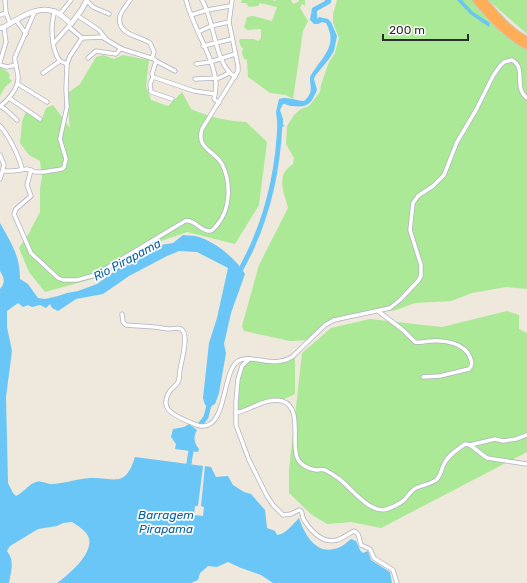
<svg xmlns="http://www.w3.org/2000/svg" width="527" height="583" font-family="Rubik,sans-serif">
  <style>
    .green { fill: #abe996 }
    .water { fill: #69c6f7 }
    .pier { fill: #eee8dd }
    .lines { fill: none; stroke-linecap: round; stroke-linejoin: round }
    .river { stroke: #69c6f7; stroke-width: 5 }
    .street-casing { stroke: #b1b2c0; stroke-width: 5 }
    .secondary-casing { stroke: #b1b2c0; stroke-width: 6 }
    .highway-casing { stroke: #c8c8c8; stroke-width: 8 }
    .street { stroke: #fff; stroke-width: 3.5 }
    .secondary { stroke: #fff; stroke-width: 4.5 }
    .highway { stroke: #ffae57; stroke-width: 6 }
    .labels { text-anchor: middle; stroke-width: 3.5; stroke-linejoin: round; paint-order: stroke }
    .water-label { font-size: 12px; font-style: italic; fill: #0461a8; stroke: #fff }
  </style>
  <rect width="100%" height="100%" fill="#eee8dd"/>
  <g class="green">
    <polygon points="242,0 272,0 275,1 276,0 291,0 293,4 298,2 299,0 305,0 305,6 302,4 300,8 308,21 303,31 293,99 286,95 270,93 248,77 247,60 244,59 242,53 243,48 241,47 239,41 240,39 254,39 258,41 261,38 261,29 247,30 244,27 247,17 253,16 272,21 277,7 260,3 258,6 249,7 246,3 241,3"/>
    <path d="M337 0H472C489 21 502 38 527 49V289L506 287 472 293 451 301 415 303 396 310 390 311 381 310 330 322 309 340 290 341 244 331 242 326 259 265 288 208C284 191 275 176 293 164L294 158 286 144 287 126 294 115 301 109 309 106 320 92 321 85 329 62 335 53 339 38 333 23V14Z"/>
    <polygon points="488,0 527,0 527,34"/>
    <path d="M103 55 114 59 123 55 149 60 146 86 151 100 168 106 182 92 191 109C209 117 227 121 246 122L267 142 259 205 235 244 187 232 164 240 96 278 45 292 29 272 19 248 29 233 40 212V189L42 177 40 161 29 155 20 143 22 122 26 111 41 122 46 108 53 105 70 128 66 94 80 84 96 57Z"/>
    <polygon points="0,67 8,72 10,75 9,78 12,81 5,87 0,96"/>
    <polygon points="507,311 519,315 519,329 527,333 527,452 381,528 351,522 327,524 312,515 289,493 289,469 302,353 331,328 370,319 442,327"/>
    <polygon points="295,354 295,394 280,401 266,401 236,413 239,379 246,359 274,363"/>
  </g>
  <g class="water">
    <path d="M325 0H331V3L317 11V19L319 17 328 19 331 22 337 36 334 51 329 59 315 76 314 79 317 90C311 104 308 108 292 106 288 106 287 104 283 104L280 110 283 119V125L285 126 278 128 276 112 279 99C287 96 296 101 304 101 314 92 310 89 310 77 321 57 339 47 326 23L322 22 318 24H314L310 20 312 8 325 1Z"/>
    <polygon points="457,0 462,0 473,12 490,23 489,27 470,14"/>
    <path d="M0 223C11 243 20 255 20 279L28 284 38 298 45 299 58 296 67 293 78 291 97 284 119 268 161 245 173 243 183 235C188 236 194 235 199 237 217 243 235 258 245 274L231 313 224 344 226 353 219 393 215 404 210 407 205 405 203 398 209 343 217 318 228 268 197 252 179 251 167 256 129 276 103 294 76 299 58 311 52 308 50 304 46 308 40 305 32 307 28 305 23 307 18 303 7 311V327L12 351 6 397 8 483 13 493 16 496C23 493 29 484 36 482 42 480 48 485 53 484 66 483 77 479 90 478 115 477 125 489 135 457L211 467 216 477 228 476 233 485 244 492 251 494 265 510 267 528 275 531 277 535C286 534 292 525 299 518 304 533 315 554 334 549 341 548 346 543 351 539L356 541 360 550 363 553 368 551 371 560 390 572 392 583H273L261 575 241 568 228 562 217 567 208 566 200 573 198 580 191 583H57C68 575 96 552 88 536 85 530 78 526 72 522L63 523 57 526 38 529 10 546 7 551C15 561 11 571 9 583H0V289C6 283 4 277 0 271Z"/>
    <path d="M189 424 197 430C193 437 194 443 199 449L198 452 175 449 176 444 171 437 173 429 184 427Z"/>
  </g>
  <polygon class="pier" points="203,466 205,466 201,506 204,507 203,516 194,515 195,506 198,506"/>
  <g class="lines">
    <g class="river">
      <path d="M238 274C265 228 278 175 280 122"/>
      <polyline points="200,425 206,417 210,401"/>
      <polyline points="188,470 192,444"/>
    </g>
    <g class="street-casing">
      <g id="street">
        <polyline points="5,0 6,13 10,23"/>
        <path d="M130 0C127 5 122 10 120 16 116 35 140 36 150 43L154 52 152 58"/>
        <path d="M186 0C193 28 213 55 216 83 216 88 215 94 214 99L219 103"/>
        <path d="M202 0C215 21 214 64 235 77"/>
        <polyline points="87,1 93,7 109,14"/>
        <path d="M55 11C50 24 51 50 60 61"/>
        <polyline points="60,14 71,0"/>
        <polyline points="0,15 6,13"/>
        <polyline points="191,15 207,10 230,6"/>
        <polyline points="78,16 99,30 106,39"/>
        <polyline points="16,20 26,34"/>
        <polyline points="69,27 82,38 102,37 122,49 154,59 156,61 175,71"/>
        <polyline points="198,32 211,26 229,22"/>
        <polyline points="54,43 69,26"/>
        <polyline points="203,46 232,39"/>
        <polyline points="88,58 96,51 116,54 121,48"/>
        <polyline points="156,61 152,74 153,77 194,91 215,94"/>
        <polyline points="0,62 6,42 4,27"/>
        <polyline points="196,64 210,62 235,54"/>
        <polyline points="0,65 7,67 16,65"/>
        <polyline points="43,73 60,61 67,64"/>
        <polyline points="153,77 150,84 151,92 172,99"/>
        <polyline points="195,79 219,78 229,73"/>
        <polyline points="18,84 47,102"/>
        <polyline points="9,98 40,119"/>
        <path d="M0 106C8 101 19 87 18 77 18 70 14 64 15 57L35 11"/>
        <polyline points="0,106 5,109 17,120"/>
        <path d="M0 126C9 136 19 156 22 169"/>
        <polyline points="0,155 4,165 0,179"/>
        <path d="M31 170 27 185 31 196 16 209 14 214 31 253 58 278 63 280H77L95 275 185 221C195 219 201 232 210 231 213 231 215 227 217 225 231 209 231 182 222 164 214 150 196 149 202 129L238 71V66L229 22 232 0"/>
        <polyline points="3,171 13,171 27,169 35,172 43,172 62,169 64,167 66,159 60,139 67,107 66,89 67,64 70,56 82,38"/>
        <path d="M378 311 403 330 415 342C420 343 425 341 431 341 445 340 464 343 470 357 472 362 473 365 469 369L440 376 423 377"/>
        <path d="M122 314 123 322 126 325C135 326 144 326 154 327 159 327 164 329 169 329 172 329 178 327 181 329 190 334 181 362 180 370 179 374 180 379 178 382 176 386 172 388 170 391 158 409 174 415 187 421 195 424 202 429 210 424 226 415 224 370 238 361 251 353 272 369 292 357L325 325 334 320 390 308 400 300 418 281 421 276V265L410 230 413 203 418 196 433 186 444 175 457 142 476 110 493 76 500 66 504 62 512 60C527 68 513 88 527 98"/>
        <path d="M249 359 242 366 238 379 236 401V425L249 460 267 496 273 505 283 515 291 514 299 510 301 511C303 514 302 517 304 520 311 531 322 544 337 540 343 538 348 534 354 531 360 534 359 539 361 545L370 549 374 558 393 570 397 583"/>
        <path d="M236 413C250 410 267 397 282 401 303 407 291 443 297 457 299 464 308 469 316 470 319 470 322 469 325 470 329 472 334 475 338 478 350 486 370 515 387 509 393 507 399 504 403 501 408 497 410 491 416 488 422 485 431 484 436 480 441 476 441 470 444 464 448 455 457 450 465 444L470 445 487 458 527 464"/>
        <polyline points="470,445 495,439 503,441 516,439 527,435"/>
      </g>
    </g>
    <g class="secondary-casing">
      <path id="secondary" d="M0 28 4 27C18 19 39 4 55 12 61 14 66 19 71 24L82 9 87 0"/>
    </g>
    <g class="highway-casing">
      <g id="highway">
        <path d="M476 0C491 18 506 35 527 46"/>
        <path d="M483 0C497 15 509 31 527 40"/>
      </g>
    </g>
    <use href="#street" class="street"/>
    <use href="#secondary" class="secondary"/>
    <use href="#highway" class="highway"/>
  </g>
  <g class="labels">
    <g class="water-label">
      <text transform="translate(127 260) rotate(-28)" y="4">Rio Pirapama</text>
      <text x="166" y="519">Barragem<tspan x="166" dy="14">Pirapama</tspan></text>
    </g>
  </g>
  <path d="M383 34v6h85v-6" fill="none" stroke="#2c2c2c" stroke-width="2"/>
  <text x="389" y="34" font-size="12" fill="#2c2c2c" stroke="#ffffff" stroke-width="3" paint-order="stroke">200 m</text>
</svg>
